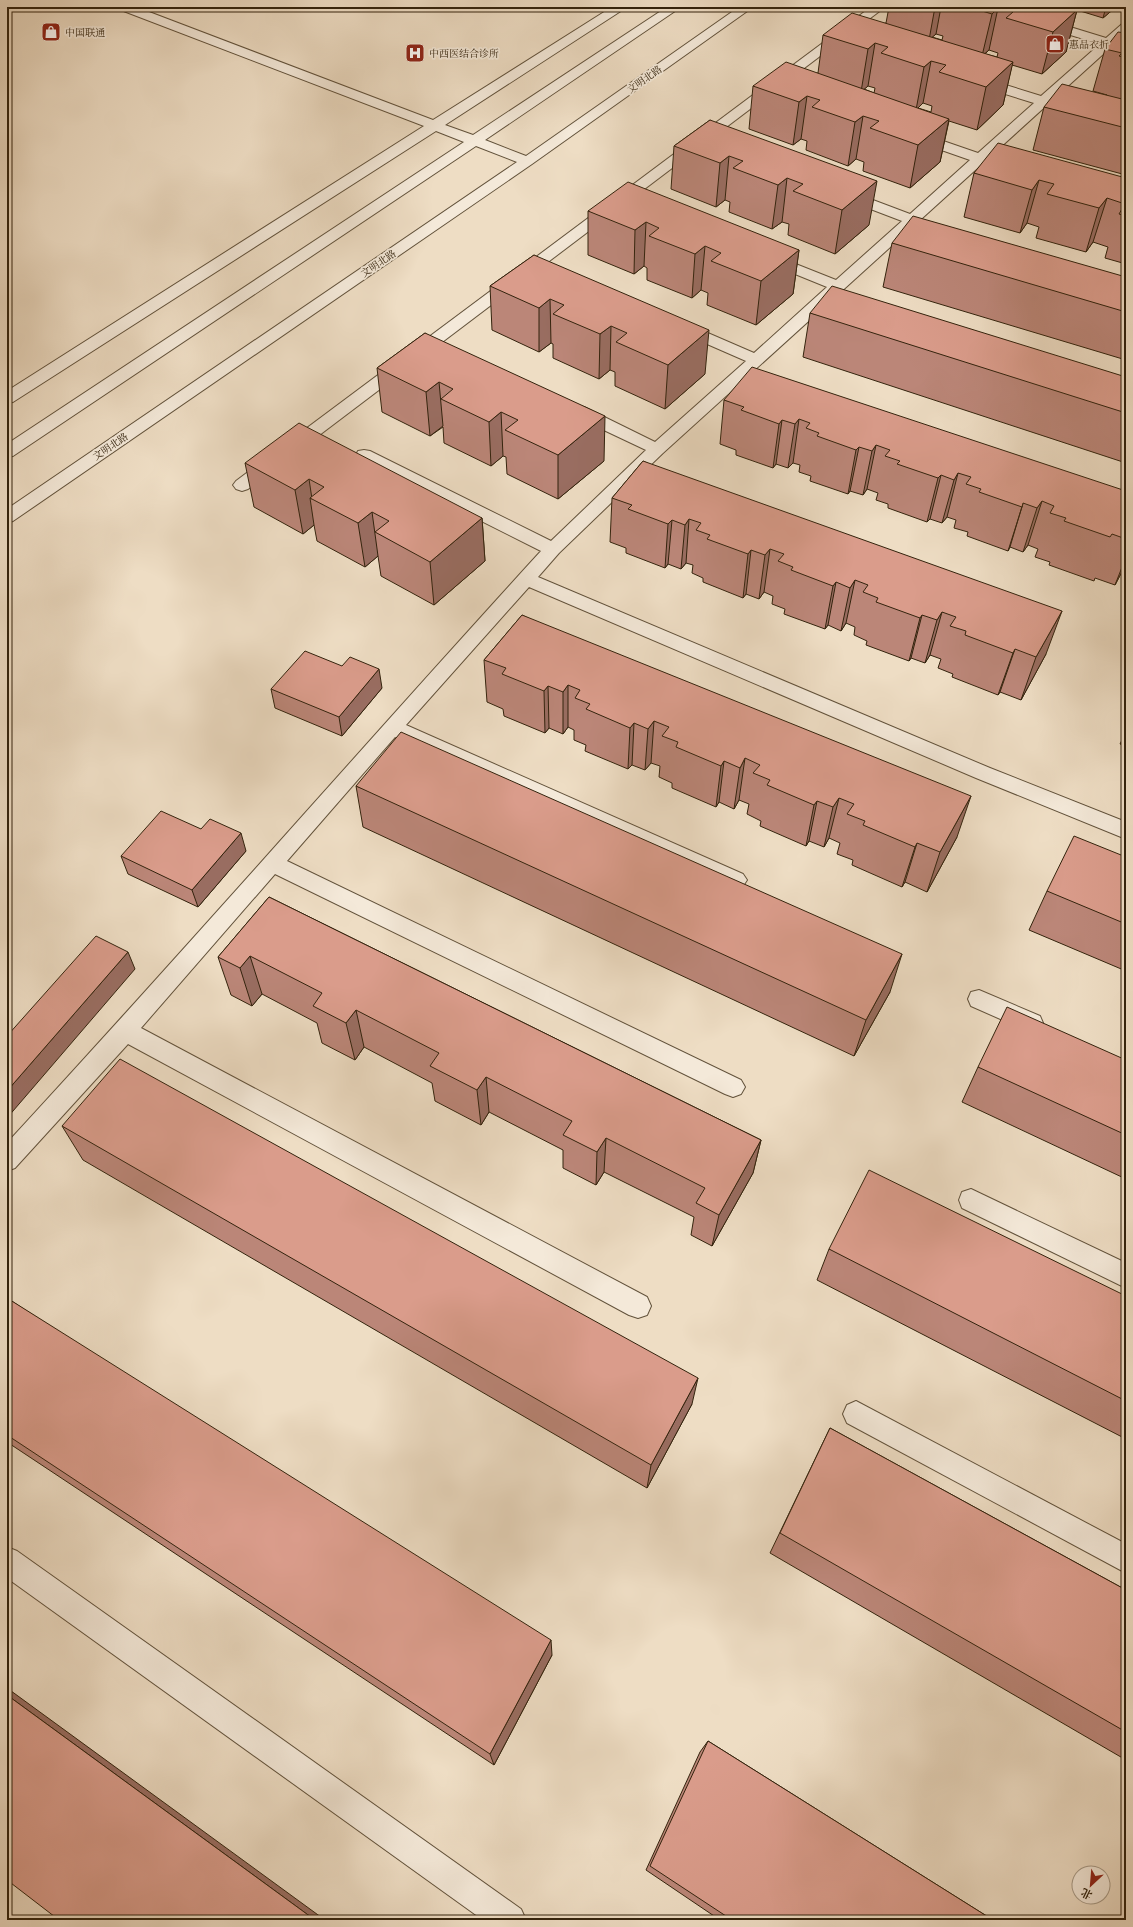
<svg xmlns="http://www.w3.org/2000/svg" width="1133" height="1927" font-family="'Old Standard TT','Noto Serif SC',serif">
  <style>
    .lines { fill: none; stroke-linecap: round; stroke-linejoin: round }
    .minor-casing { stroke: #62523b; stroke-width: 2 }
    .minor { fill: #f4e9d9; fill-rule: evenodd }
    .wall { fill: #bb8678; stroke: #33230d; fill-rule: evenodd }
    .shaded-wall { fill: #996d61; stroke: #33230d }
    .building { fill: #da9c8b; stroke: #33230d }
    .labels { text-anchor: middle; stroke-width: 3.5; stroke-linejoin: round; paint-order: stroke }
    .far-poi-label { font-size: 10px; fill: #33230d; stroke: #f4e9d9; text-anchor: start }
    .far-street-label { font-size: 10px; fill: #33230d; stroke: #f4e9d9 }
  </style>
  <rect width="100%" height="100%" fill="#eeddc4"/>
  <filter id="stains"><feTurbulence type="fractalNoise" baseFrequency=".005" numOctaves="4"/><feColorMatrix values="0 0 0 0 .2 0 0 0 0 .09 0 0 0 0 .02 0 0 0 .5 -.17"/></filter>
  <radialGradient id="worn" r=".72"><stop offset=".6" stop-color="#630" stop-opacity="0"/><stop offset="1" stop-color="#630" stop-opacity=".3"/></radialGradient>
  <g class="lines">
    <g class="minor-casing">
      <g id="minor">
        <polygon points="119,7 136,7 433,120 612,7 627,7 445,125 473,135 667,7 681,7 485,140 526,156 739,7 753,7 532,164 13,521 7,523 7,509 517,162 476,146 13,456 7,457 7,444 464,142 436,131 13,402 7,403 7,391 424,126 121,10"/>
        <polygon points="871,7 885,7 248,489 242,491 236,489 233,485 236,481"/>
        <path d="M986 7H1005L1106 38 1122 24 1126 23V34L1118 41 1126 44V52L1111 47 663 453 559 553 538 577 990 768 1126 822V839L976 778 529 587 406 725 743 874 747 880 743 886 736 888 729 886 395 737 287 861 741 1080 745 1087 741 1094 733 1097 725 1094 275 874 141 1028 647 1297 651 1306 647 1315 638 1318 629 1315 128 1044 15 1168 7 1171V1143C188 947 362 747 541 551L358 459 356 455 358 451 364 450 370 451 551 541 646 450 572 415 570 411 572 407 578 406 584 407 655 442 746 361 675 330 673 327 675 324 681 322 687 324 754 353 827 287 763 261 761 258 763 255H773L836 280 902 221 839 197 837 194 839 191H849L910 214 970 160 910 139 908 136 910 133H920L978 153 1034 103 973 84 971 81 973 78H983L1041 96 1100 44 988 10Z"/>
        <polygon points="979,990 1040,1016 1043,1023 1040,1030 1032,1033 971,1006 968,999 971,992"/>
        <polygon points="971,1189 1126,1263 1126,1288 962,1208 959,1200 962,1192"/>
        <polygon points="856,1401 1126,1544 1126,1573 847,1423 843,1414 847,1405"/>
        <polygon points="7,1547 17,1551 521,1909 526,1920 483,1920 7,1578"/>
      </g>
    </g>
    <use href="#minor" class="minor"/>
  </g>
  <g class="wall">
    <path d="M889 7H1116L1103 18 1077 10 1066 52 1042 74 1012 65 1003 105 977 130 949 121 940 162 910 188 863 171 864 162 856 159 848 166 806 150 807 141 801 139 793 145 749 129 753 86 818 73 823 35 886 23ZM936 34 943 36 942 40 932 37ZM989 50 998 53 997 57 985 54ZM868 86 875 88 874 93 864 89ZM923 103 932 106 931 112 918 108Z"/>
    <polygon points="1126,33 1126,175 1033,150 1044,107 1107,95 1093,91 1105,49"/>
    <polygon points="710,120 869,225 835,254 788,235 789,224 782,222 772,229 729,212 730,202 725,200 716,207 671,189 674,146"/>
    <polygon points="974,173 1126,178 1126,264 1105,258 1108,247 1093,242 1086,252 1036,238 1039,227 1027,223 1020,233 964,217"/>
    <polygon points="588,211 799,250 793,294 756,325 707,305 708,293 701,290 692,298 647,280 647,268 644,266 634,274 588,255"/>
    <polygon points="892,243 1126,277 1126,360 883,287"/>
    <polygon points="534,255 705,374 665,409 615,386 615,372 610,370 599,379 553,358 553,344 551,343 539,352 492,330 490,286"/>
    <polygon points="810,313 1126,377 1126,463 803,357"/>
    <polygon points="425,333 604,461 558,499 507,474 506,457 503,456 491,466 444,443 443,427 430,436 382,412 377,368"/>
    <polygon points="724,400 1126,491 1126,564 1115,585 1095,578 1094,581 1049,565 1050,562 1035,557 1038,549 1028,545 1023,552 1010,547 1008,551 967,536 968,532 954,528 956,520 947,517 942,523 930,519 927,522 888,508 888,504 876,500 878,493 867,489 863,495 850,491 848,494 810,481 811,476 799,472 800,465 793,463 788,468 776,464 773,468 736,455 736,450 720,444"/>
    <polygon points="643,461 1046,654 1021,700 1000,692 998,695 952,677 953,674 938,668 941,659 930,655 925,663 911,658 909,661 866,645 867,641 854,635 855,627 846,623 841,631 828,625 825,629 784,614 785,609 772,604 773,596 764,592 759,599 746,594 743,598 703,582 703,578 692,573 693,565 686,563 681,569 668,564 665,568 626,553 626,548 610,542 612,498"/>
    <polygon points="245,463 482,518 485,561 434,605 381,576 378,556 365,567 317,541 314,525 303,534 254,507"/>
    <polygon points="522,615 957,837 927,892 905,882 902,887 852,865 853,860 837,854 840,843 829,838 824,847 809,841 806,846 760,826 761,821 747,814 749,804 739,800 734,809 719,802 716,807 672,788 672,783 659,777 660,766 651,763 645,770 632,765 628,769 585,751 586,745 574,740 574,730 568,727 563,734 549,728 545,733 504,716 503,709 487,702 484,660"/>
    <polygon points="382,688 342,736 275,708 271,689"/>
    <polygon points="1126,732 1126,746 1120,744"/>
    <polygon points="356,786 890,992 854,1056 363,827"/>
    <polygon points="246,851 198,907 128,874 121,856"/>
    <polygon points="1126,857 1126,971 1029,930 1047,891"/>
    <polygon points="269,897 761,1140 753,1173 712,1246 691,1235 694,1217 604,1172 596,1185 563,1168 563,1150 489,1112 481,1125 435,1101 432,1083 364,1047 355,1060 322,1043 317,1023 262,994 252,1006 231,995 218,957"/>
    <polygon points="1126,1060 1126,1179 962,1102 978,1067"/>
    <polygon points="62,1126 692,1404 647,1488 83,1160"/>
    <polygon points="829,1249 1126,1296 1126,1439 817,1280"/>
    <polygon points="7,1298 552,1655 494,1765 7,1442"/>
    <polygon points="830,1428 1126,1590 1126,1760 770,1553"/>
    <polygon points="708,1741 993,1920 720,1920 646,1870 700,1752"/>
  </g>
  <g class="shaded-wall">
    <polygon points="935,7 941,7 936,34 929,40"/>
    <polygon points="1106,7 1116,7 1103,18"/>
    <polygon points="998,8 989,50 982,56 992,14"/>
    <polygon points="1077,10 1066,52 1042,74 1053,32"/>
    <polygon points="875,43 868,86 861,92 868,49"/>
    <polygon points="931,61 923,103 916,110 924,67"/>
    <polygon points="1013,62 1003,105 977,130 986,87"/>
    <polygon points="807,96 801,139 793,145 799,102"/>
    <polygon points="863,116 856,159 848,166 855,122"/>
    <polygon points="949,119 940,162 910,188 918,145"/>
    <polygon points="729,156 725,200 716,207 720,163"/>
    <polygon points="787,178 782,222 772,229 778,185"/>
    <polygon points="1039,180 1027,223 1020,233 1032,190"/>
    <polygon points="877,181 869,225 835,254 842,210"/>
    <polygon points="1107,198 1093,242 1086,252 1099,208"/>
    <polygon points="646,222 644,266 634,274 635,230"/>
    <polygon points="705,246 701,290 692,298 695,254"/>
    <polygon points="799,250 793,294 756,325 761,281"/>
    <polygon points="550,299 551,343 539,352 539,308"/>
    <polygon points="611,326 610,370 599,379 600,334"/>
    <polygon points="709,330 705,374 665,409 668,365"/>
    <polygon points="439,382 443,426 430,436 426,392"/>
    <polygon points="501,412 503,456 491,466 489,422"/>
    <polygon points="605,416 604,461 558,499 558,455"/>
    <polygon points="799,419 793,463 788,468 795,424"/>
    <polygon points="782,420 776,464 773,468 779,424"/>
    <polygon points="876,445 867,489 863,495 872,451"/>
    <polygon points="859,447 850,491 848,494 856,450"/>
    <polygon points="958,473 947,517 942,523 954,480"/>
    <polygon points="941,475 930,519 927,522 938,478"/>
    <polygon points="309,479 312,499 310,498 314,525 303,534 295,490"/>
    <polygon points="1042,501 1028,545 1023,552 1037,508"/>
    <polygon points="1023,503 1010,547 1008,551 1022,507"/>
    <polygon points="372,512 378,556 365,567 358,523"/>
    <polygon points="482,518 485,561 434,605 430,562"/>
    <polygon points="689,519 686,563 681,569 685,525"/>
    <polygon points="672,520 668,564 665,568 668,524"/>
    <polygon points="770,549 764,592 759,599 765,555"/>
    <polygon points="751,550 746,594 743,598 748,554"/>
    <polygon points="1126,557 1126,564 1115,585"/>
    <polygon points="855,580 846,623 841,631 850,588"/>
    <polygon points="836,582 828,625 825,629 833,586"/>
    <polygon points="1062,611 1046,654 1021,700 1036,657"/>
    <polygon points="942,612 930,655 925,663 937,620"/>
    <polygon points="922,615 911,658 909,661 920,618"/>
    <polygon points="1015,649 1000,692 998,695 1013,653"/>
    <polygon points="379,669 382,688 342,736 339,717"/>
    <polygon points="568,685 568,727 563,734 563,692"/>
    <polygon points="548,686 549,728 545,733 544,691"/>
    <polygon points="654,721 651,763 645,770 648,729"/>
    <polygon points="634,723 632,765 628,769 630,728"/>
    <polygon points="745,758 739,800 734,809 740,768"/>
    <polygon points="724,761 719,802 716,807 721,766"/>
    <polygon points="971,796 957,837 927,892 940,852"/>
    <polygon points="839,798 829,838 824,847 833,807"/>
    <polygon points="817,801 809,841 806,846 814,805"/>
    <polygon points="241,833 246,851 198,907 192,890"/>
    <polygon points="917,843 905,882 902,887 915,847"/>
    <polygon points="128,952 135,969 7,1118 7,1091"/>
    <polygon points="902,954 890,992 854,1056 866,1020"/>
    <polygon points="250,956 262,994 252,1006 240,968"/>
    <polygon points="356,1010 364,1047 355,1060 346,1023"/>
    <polygon points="486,1077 489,1112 481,1125 477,1090"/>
    <polygon points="606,1138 604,1172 596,1185 597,1152"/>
    <polygon points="761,1140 753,1173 712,1246 719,1215"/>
    <polygon points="698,1378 692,1404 647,1488 651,1465"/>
    <polygon points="551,1640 552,1655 494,1765 490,1754"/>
    <polygon points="7,1688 325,1920 315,1920 7,1695"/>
  </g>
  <g class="building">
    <polygon points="969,7 1068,7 1077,10 1053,32 1006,18 1013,12 998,8 992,14"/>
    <polygon points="852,13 1013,62 986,87 939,72 946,65 931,61 924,67 881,53 888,47 875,43 868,49 823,35"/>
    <polygon points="1118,32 1126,33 1126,58 1119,56 1122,53 1105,49"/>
    <polygon points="786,62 949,119 918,145 870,128 879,121 863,116 855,122 812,107 820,100 807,96 799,102 753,86"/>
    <polygon points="1062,84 1126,100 1126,128 1044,107"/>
    <polygon points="710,120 877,181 842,210 793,191 803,184 787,178 778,185 733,168 743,161 729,156 720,163 674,146"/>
    <polygon points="998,143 1126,178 1126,216 1119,214 1125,204 1107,198 1099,208 1047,194 1054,184 1039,180 1032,190 974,173"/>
    <polygon points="628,182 799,250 761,281 711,261 721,253 705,246 695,254 649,236 659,228 646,222 635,230 588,211"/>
    <polygon points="913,216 1126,277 1126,312 892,243"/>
    <polygon points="534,255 709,330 668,365 616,342 627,333 611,326 600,334 553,314 564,305 550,299 539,308 490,286"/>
    <polygon points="832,286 1126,377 1126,413 810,313"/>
    <polygon points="425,333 605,416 558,455 505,430 518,420 501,412 489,422 441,399 453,389 439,382 426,392 377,368"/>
    <polygon points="752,367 1126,491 1126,539 1112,534 1110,537 1064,521 1066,518 1050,513 1054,506 1042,501 1037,508 1023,503 1022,507 979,492 981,489 966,484 971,477 958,473 954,480 941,475 938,478 897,464 900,461 885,456 890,450 876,445 872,451 859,447 856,450 817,436 819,433 806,428 810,423 799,419 795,424 782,420 779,424 741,410 744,407 724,400"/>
    <polygon points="299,423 482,518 430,562 375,532 389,521 372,512 358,523 310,498 324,487 309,479 295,490 245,463"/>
    <polygon points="643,461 1062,611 1036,657 1015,649 1013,653 965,635 966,631 950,626 956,617 942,612 937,620 922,615 920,618 876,602 878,598 863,592 868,585 855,580 850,588 836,582 833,586 791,570 793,567 778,561 784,554 770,549 765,555 751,550 748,554 707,539 710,535 696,530 701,523 689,519 685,525 672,520 668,524 628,509 632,505 612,498"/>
    <polygon points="522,615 971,796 940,852 917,843 915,847 863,825 865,821 847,814 854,804 839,798 833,807 817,801 814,805 767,785 770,780 753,773 760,765 745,758 740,768 724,761 721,766 676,747 678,742 662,736 669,727 654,721 648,729 634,723 630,728 586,709 590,704 575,698 580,690 568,685 563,692 548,686 544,691 502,674 506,668 484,660"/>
    <polygon points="305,651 342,666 350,657 379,669 339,717 271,689"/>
    <polygon points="401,732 902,954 866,1020 356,786"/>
    <polygon points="161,811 201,829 210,819 241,833 192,890 121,856"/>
    <polygon points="1074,836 1126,857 1126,924 1047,891"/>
    <polygon points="269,897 761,1140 719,1215 696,1203 705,1188 606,1138 597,1152 563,1135 572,1121 486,1077 477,1090 430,1066 439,1053 356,1010 346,1023 313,1006 322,993 250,956 240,968 218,957"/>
    <polygon points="96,936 128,952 7,1091 7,1036"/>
    <polygon points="1007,1007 1126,1060 1126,1135 978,1067"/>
    <polygon points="120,1059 698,1378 651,1465 62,1126"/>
    <polygon points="869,1170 1126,1296 1126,1401 829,1249"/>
    <polygon points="7,1298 551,1640 490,1754 7,1435"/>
    <polygon points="830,1428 1126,1590 1126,1732 780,1533"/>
    <polygon points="7,1695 315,1920 59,1920 7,1880"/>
    <polygon points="708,1741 993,1920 732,1920 650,1866"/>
  </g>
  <defs>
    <g id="shop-square" transform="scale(1)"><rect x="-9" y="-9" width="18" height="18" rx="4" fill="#8f2418" stroke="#f4e9d9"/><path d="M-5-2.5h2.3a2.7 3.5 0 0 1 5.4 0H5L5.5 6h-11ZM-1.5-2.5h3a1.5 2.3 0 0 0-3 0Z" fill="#fff"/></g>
    <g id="hospital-square" transform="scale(1)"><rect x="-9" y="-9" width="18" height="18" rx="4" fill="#8f2418" stroke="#f4e9d9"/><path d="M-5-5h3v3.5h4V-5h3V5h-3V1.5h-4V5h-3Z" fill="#fff"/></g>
  </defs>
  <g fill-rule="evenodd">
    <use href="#shop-square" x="51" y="32"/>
    <use href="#shop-square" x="1055" y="44"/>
    <use href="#hospital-square" x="415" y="53"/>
  </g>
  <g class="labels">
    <g class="far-poi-label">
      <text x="65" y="36">中国联通</text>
      <text x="1069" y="48">惠品衣折</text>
      <text x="429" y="57">中西医结合诊所</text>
    </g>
    <g class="far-street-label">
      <text transform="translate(644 79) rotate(-35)" y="4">文明北路</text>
      <text transform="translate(378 263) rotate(-34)" y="4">文明北路</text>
      <text transform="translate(110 446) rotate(-34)" y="4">文明北路</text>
    </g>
  </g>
  <rect width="1133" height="1927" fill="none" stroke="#eeddc4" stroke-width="24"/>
  <rect x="8" y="8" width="1117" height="1911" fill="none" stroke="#33230d" stroke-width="2"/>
  <rect x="12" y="12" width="1109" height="1903" fill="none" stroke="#33230d"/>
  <g transform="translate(1091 1885) rotate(206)"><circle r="19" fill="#f4e9d9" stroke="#a79a87"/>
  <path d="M0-3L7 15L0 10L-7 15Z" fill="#8f2418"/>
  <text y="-6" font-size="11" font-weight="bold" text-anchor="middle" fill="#33230d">北</text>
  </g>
  <rect width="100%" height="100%" filter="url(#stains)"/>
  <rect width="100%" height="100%" fill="url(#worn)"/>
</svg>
